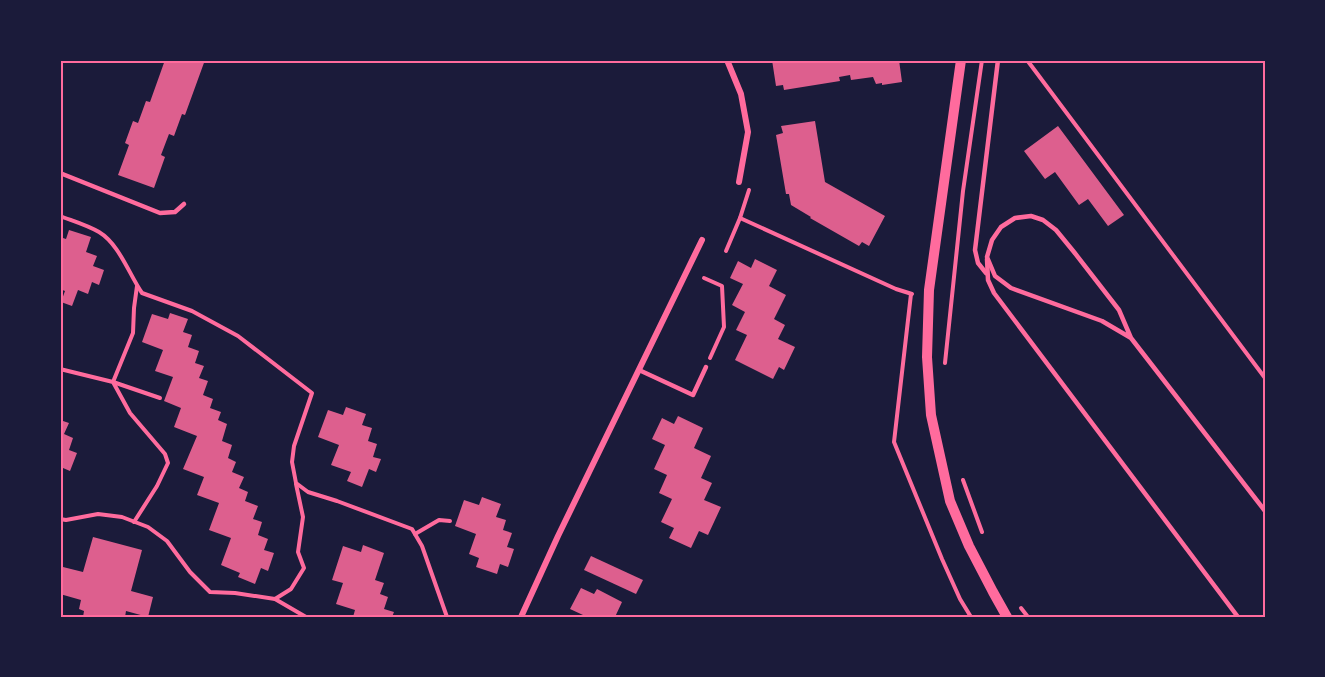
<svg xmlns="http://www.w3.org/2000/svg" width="1325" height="677" font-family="Manrope,sans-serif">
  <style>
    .building { fill: #dd5f8e }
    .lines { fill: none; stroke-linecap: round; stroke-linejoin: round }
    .path { stroke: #ff6b9d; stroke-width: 4 }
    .service { stroke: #ff6b9d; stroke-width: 4.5 }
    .minor { stroke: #ff6b9d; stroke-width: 6 }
    .tertiary { stroke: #ff6b9d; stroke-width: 10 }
    .neatline { fill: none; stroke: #ff6b9d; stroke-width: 2 }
  </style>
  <rect width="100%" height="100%" fill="#1b1b3a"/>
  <g class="building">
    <polygon points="165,60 205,60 185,115 182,114 174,136 169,134 161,155 165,157 154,188 118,175 129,145 125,143 133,121 138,123 146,101 150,102"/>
    <polygon points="772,60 899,60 902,82 882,85 882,83 876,84 873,77 851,80 850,75 839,77 840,81 784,90 783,85 776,86"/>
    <polygon points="815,121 825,182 885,216 869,246 862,242 859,246 810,218 811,217 791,205 789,194 786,194 776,135 783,133 781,126"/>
    <polygon points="1058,126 1124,215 1108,226 1088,199 1079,205 1055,172 1045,179 1024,151"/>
    <polygon points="69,230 91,237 86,252 97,256 93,266 104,270 99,285 92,282 88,294 78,290 72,306 61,302 65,291 60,289 60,237 66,239"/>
    <polygon points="755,259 777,270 769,286 786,295 774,319 785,325 778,339 795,347 784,370 779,367 773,379 735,360 747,335 736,330 745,312 732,305 743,284 730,278 738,261 751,268"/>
    <polygon points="170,313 188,319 183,332 192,335 188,347 199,351 195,363 204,366 199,378 208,381 203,395 213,399 210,408 221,412 218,420 227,424 222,441 232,445 228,458 236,462 232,472 244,477 239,488 248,492 245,501 258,506 253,519 262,522 258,535 268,539 264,550 274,553 268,571 261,568 255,584 238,577 240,573 221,565 231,538 209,530 219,503 197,495 204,477 183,469 197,436 174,427 181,408 164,401 173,377 155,371 163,350 142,342 152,314 168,319"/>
    <polygon points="346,407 366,414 362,425 372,428 368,441 377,444 373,457 381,459 376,472 369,469 362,487 347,481 351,472 331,465 339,445 318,437 328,410 343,415"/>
    <polygon points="678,416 703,428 694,448 711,456 701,478 712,483 704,500 721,507 708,535 699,531 691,548 669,538 674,528 661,522 672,499 659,493 667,475 654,469 665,445 652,439 662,418 674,424"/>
    <polygon points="60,420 69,423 64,434 73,438 69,450 77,453 70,471 63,468 60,475"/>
    <polygon points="482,497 501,504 496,517 506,520 503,530 512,533 507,547 514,549 508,567 500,564 497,574 476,567 479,558 469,554 476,534 455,526 464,500 479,505"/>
    <polygon points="93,537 142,550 131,591 153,597 148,617 126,611 125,617 83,617 84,611 79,609 81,600 60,594 60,578 63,567 83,572"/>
    <polygon points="363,545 384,553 375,580 384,583 380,594 388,597 384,609 394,612 392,617 353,617 355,610 336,604 343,583 332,580 343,546 361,552"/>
    <polygon points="591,556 643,580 636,594 584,570"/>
    <polygon points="581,588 594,594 597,589 622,602 615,617 582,617 583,615 570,609"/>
  </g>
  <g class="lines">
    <g class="path">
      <polyline points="1027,60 1265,378"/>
      <path d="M60 216C73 221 87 225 99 232 119 244 129 274 142 293L192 311 238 336 312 393 294 446 292 462 296 483 308 492 337 501 412 529 422 546 447 617"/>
      <polyline points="740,218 896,289 912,294"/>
      <polyline points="726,251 740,218 749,190"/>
      <polyline points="704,278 722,286 724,327 710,358"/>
      <polyline points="137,286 134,308 133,333 113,382 160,398"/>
      <polyline points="911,294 894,442 942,559 960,599 971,617"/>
      <polyline points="945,363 963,191 982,60"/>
      <polyline points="60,369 113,382 130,413 165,454 168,463 157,486 134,522"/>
      <polyline points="963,480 982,532"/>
      <polyline points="60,519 66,520 98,514 122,517 148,527 167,541 190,572 210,592 235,593 275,599 291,589 304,568 298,552 303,517 296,484"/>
      <polyline points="415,534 439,520 450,521"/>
      <polyline points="275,599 306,617"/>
      <polyline points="1021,608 1028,617"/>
    </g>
    <g class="service">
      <polyline points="60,173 160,213 175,212 184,204"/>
      <polyline points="987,259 988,280 994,293 1238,617"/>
      <polyline points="986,273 978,263 975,250 998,60"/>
      <polyline points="1131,338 1102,321 1011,288 995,276 987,257 992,240 1001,227 1015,218 1031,216 1043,220 1056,230 1074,252 1119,310 1131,338 1265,511"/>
      <polyline points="639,370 693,395 706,367"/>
    </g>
    <g class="minor">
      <polyline points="727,60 741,94 748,132 739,182"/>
      <polyline points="521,617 558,536 702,240"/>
    </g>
    <polyline class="tertiary" points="961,60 929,290 927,357 931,415 950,501 969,546 993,592 1007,617"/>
  </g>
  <rect width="1325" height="677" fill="none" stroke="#1b1b3a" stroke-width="123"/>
  <rect x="62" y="62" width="1202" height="554" class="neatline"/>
</svg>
